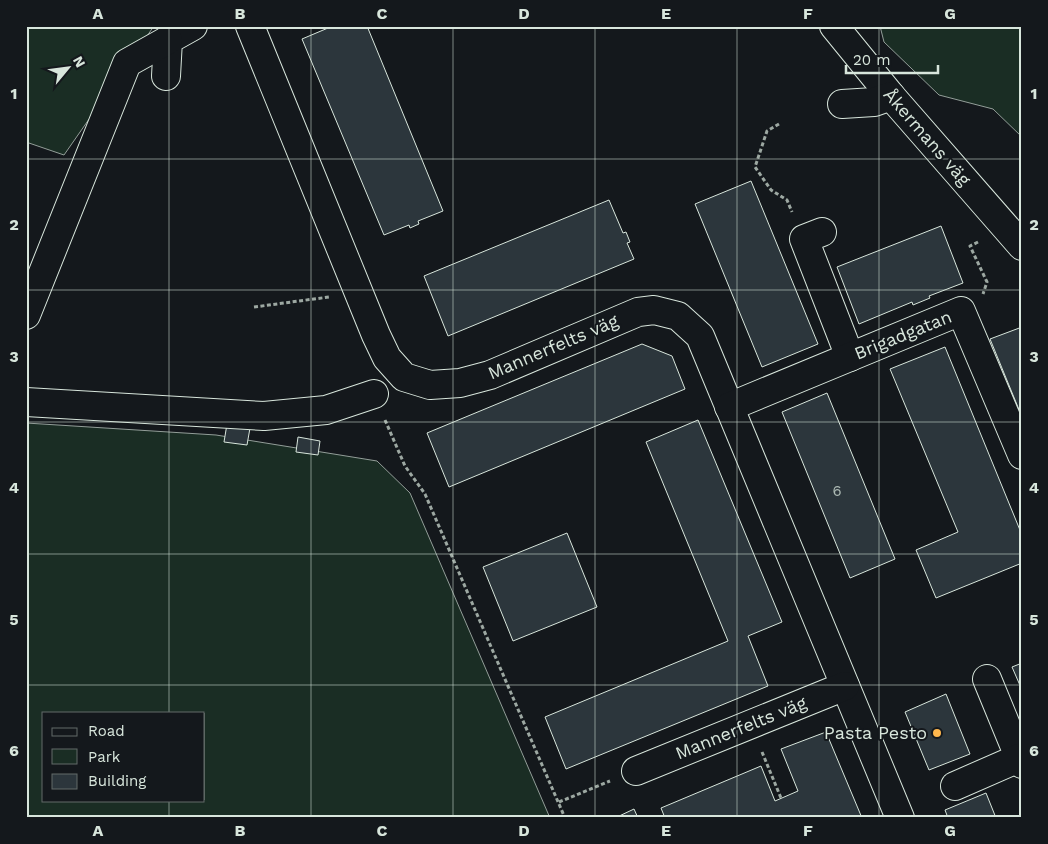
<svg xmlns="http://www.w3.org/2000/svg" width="1048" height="844" font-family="'Work Sans',sans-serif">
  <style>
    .green { fill: #1a2d24; stroke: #939e99; fill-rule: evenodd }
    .building { fill: #2c363c; stroke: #d8e6dc }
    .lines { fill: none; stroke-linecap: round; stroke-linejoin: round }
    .minor-casing { stroke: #d8e6dc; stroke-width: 30 }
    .path { stroke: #9da8a2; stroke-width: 3; stroke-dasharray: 4 2.5; stroke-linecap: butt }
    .minor { stroke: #14181c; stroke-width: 28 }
    .grid { fill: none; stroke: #d8e6dc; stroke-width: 1; stroke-opacity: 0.55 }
    .poi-dot { fill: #ffb74d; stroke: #14181c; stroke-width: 2 }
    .labels { text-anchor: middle; stroke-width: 4; stroke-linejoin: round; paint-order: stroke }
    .number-label { font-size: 15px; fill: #adbab4 }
    .street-label { font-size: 18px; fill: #d8e6dc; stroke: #14181c }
    .poi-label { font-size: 18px; fill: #d8e6dc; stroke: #14181c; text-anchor: end }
    .neatline { fill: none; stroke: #d8e6dc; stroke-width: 2 }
    .grid-label { font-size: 16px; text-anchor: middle; font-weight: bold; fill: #d8e6dc }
  </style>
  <rect width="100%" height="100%" fill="#14181c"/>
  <g class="green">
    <polygon points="26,26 154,26 64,155 26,142"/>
    <polygon points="880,26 1022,26 1022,137 993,109 939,95 884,42"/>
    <path d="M26 423 216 435 377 461 410 493 550 818H26ZM44 713H204V800H44Z"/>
  </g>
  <g class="building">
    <polygon points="327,26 367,26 443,211 418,221 419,224 410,228 409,225 384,235 302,39 328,28"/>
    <polygon points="751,181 818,344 762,367 695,204"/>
    <polygon points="609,200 623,233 626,232 630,242 627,243 634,259 448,336 424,276"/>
    <polygon points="941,226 963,283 929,296 930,298 913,305 912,302 859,324 837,267"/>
    <polygon points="1022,327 1022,417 990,339"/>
    <polygon points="642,344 672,356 685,389 449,487 427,433"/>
    <polygon points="945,347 1022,535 1022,563 936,598 916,550 958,532 890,369"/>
    <polygon points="827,393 895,559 850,578 782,412"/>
    <polygon points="698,420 782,622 748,636 768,686 566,769 545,717 728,641 646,442"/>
    <polygon points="227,424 250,428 247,445 224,442"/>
    <polygon points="298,437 320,441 318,455 296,452"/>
    <polygon points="567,533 597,607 513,641 483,567"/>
    <polygon points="1022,663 1022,690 1012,667"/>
    <polygon points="946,694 970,754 929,770 905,712"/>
    <polygon points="826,732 862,818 665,818 661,808 761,766 775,801 798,791 781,749"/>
    <polygon points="986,793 996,818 948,818 945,810"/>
    <polygon points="634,809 638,818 615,818"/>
  </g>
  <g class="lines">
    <g class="minor-casing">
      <g id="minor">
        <polyline points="250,26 376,335 387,358 404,377 430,385 460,383 490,375 638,312 654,310 678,316 700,336 900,818"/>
        <polyline points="834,26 891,96 1022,246"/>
        <polyline points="166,76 168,40 193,26"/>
        <polyline points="842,104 874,102 891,96"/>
        <polyline points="822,232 804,239 850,357"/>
        <polyline points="26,315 127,63 168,40"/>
        <polyline points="26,402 264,416 326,410 374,394"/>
        <polyline points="729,407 961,311 1022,455"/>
        <polyline points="987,679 1022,764"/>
        <polyline points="636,771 845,686"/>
        <polyline points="955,786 1019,758"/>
      </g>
    </g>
    <g class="path">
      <polyline points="779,124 767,131 755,167 771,190 787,200 792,212"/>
      <polyline points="978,242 970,246 987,282 983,294"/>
      <polyline points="254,307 329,297"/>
      <polyline points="385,420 405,466 425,494 565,818"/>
      <polyline points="762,752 781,798"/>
      <polyline points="559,802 610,781"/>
    </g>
    <use href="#minor" class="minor"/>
  </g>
  <path class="grid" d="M169 26V713M311 26V818M453 26V818M595 26V818M737 26V818M879 26V818M26 159H1022M26 290H1022M26 422H1022M26 554H1022M26 685H1022M169 800V818"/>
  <circle class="poi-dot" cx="937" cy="733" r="5"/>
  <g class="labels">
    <g class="number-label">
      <text x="837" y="496">6</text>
    </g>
    <g class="street-label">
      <text transform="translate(927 137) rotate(49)" y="6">Åkermans väg</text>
      <text transform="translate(903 335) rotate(-22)" y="6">Brigadgatan</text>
      <text transform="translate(553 347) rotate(-23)" y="6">Mannerfelts väg</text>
      <text transform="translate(741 728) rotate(-22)" y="6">Mannerfelts väg</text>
    </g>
    <g class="poi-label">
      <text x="927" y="739">Pasta Pesto</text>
    </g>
  </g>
  <rect width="1048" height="844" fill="none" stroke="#14181c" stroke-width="55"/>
  <rect x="42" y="712" width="162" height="90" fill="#14181c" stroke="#626a69"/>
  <rect x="52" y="728" width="25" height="8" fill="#14181c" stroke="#626a69"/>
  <text x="88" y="736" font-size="15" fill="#d8e6dc">Road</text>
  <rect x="52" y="749" width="25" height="15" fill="#1a2d24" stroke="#626a69"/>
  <text x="88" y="762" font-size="15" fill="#d8e6dc">Park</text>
  <rect x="52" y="774" width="25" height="15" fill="#2c363c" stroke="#626a69"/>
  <text x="88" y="786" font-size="15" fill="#d8e6dc">Building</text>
  <g transform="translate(68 68) rotate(61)" stroke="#14181c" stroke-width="4" paint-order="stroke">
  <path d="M0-4L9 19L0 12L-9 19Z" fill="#d8e6dc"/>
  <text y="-8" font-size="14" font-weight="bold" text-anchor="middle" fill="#d8e6dc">N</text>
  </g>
  <path d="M846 65v8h92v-8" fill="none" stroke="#d8e6dc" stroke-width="2.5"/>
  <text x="853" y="65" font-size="15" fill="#d8e6dc" stroke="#14181c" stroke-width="4" paint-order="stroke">20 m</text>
  <rect x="28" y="28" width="992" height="788" class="neatline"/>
  <g class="grid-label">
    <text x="98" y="19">A</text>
    <text x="240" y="19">B</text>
    <text x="382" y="19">C</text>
    <text x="524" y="19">D</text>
    <text x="666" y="19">E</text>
    <text x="808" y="19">F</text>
    <text x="950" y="19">G</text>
    <text x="14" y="99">1</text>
    <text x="1034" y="99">1</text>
    <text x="14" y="230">2</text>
    <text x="1034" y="230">2</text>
    <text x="14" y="362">3</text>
    <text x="1034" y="362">3</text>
    <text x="14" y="493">4</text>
    <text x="1034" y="493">4</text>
    <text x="14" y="625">5</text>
    <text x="1034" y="625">5</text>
    <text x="14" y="756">6</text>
    <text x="1034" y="756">6</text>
    <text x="98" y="836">A</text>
    <text x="240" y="836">B</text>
    <text x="382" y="836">C</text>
    <text x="524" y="836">D</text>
    <text x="666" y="836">E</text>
    <text x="808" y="836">F</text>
    <text x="950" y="836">G</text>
  </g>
</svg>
